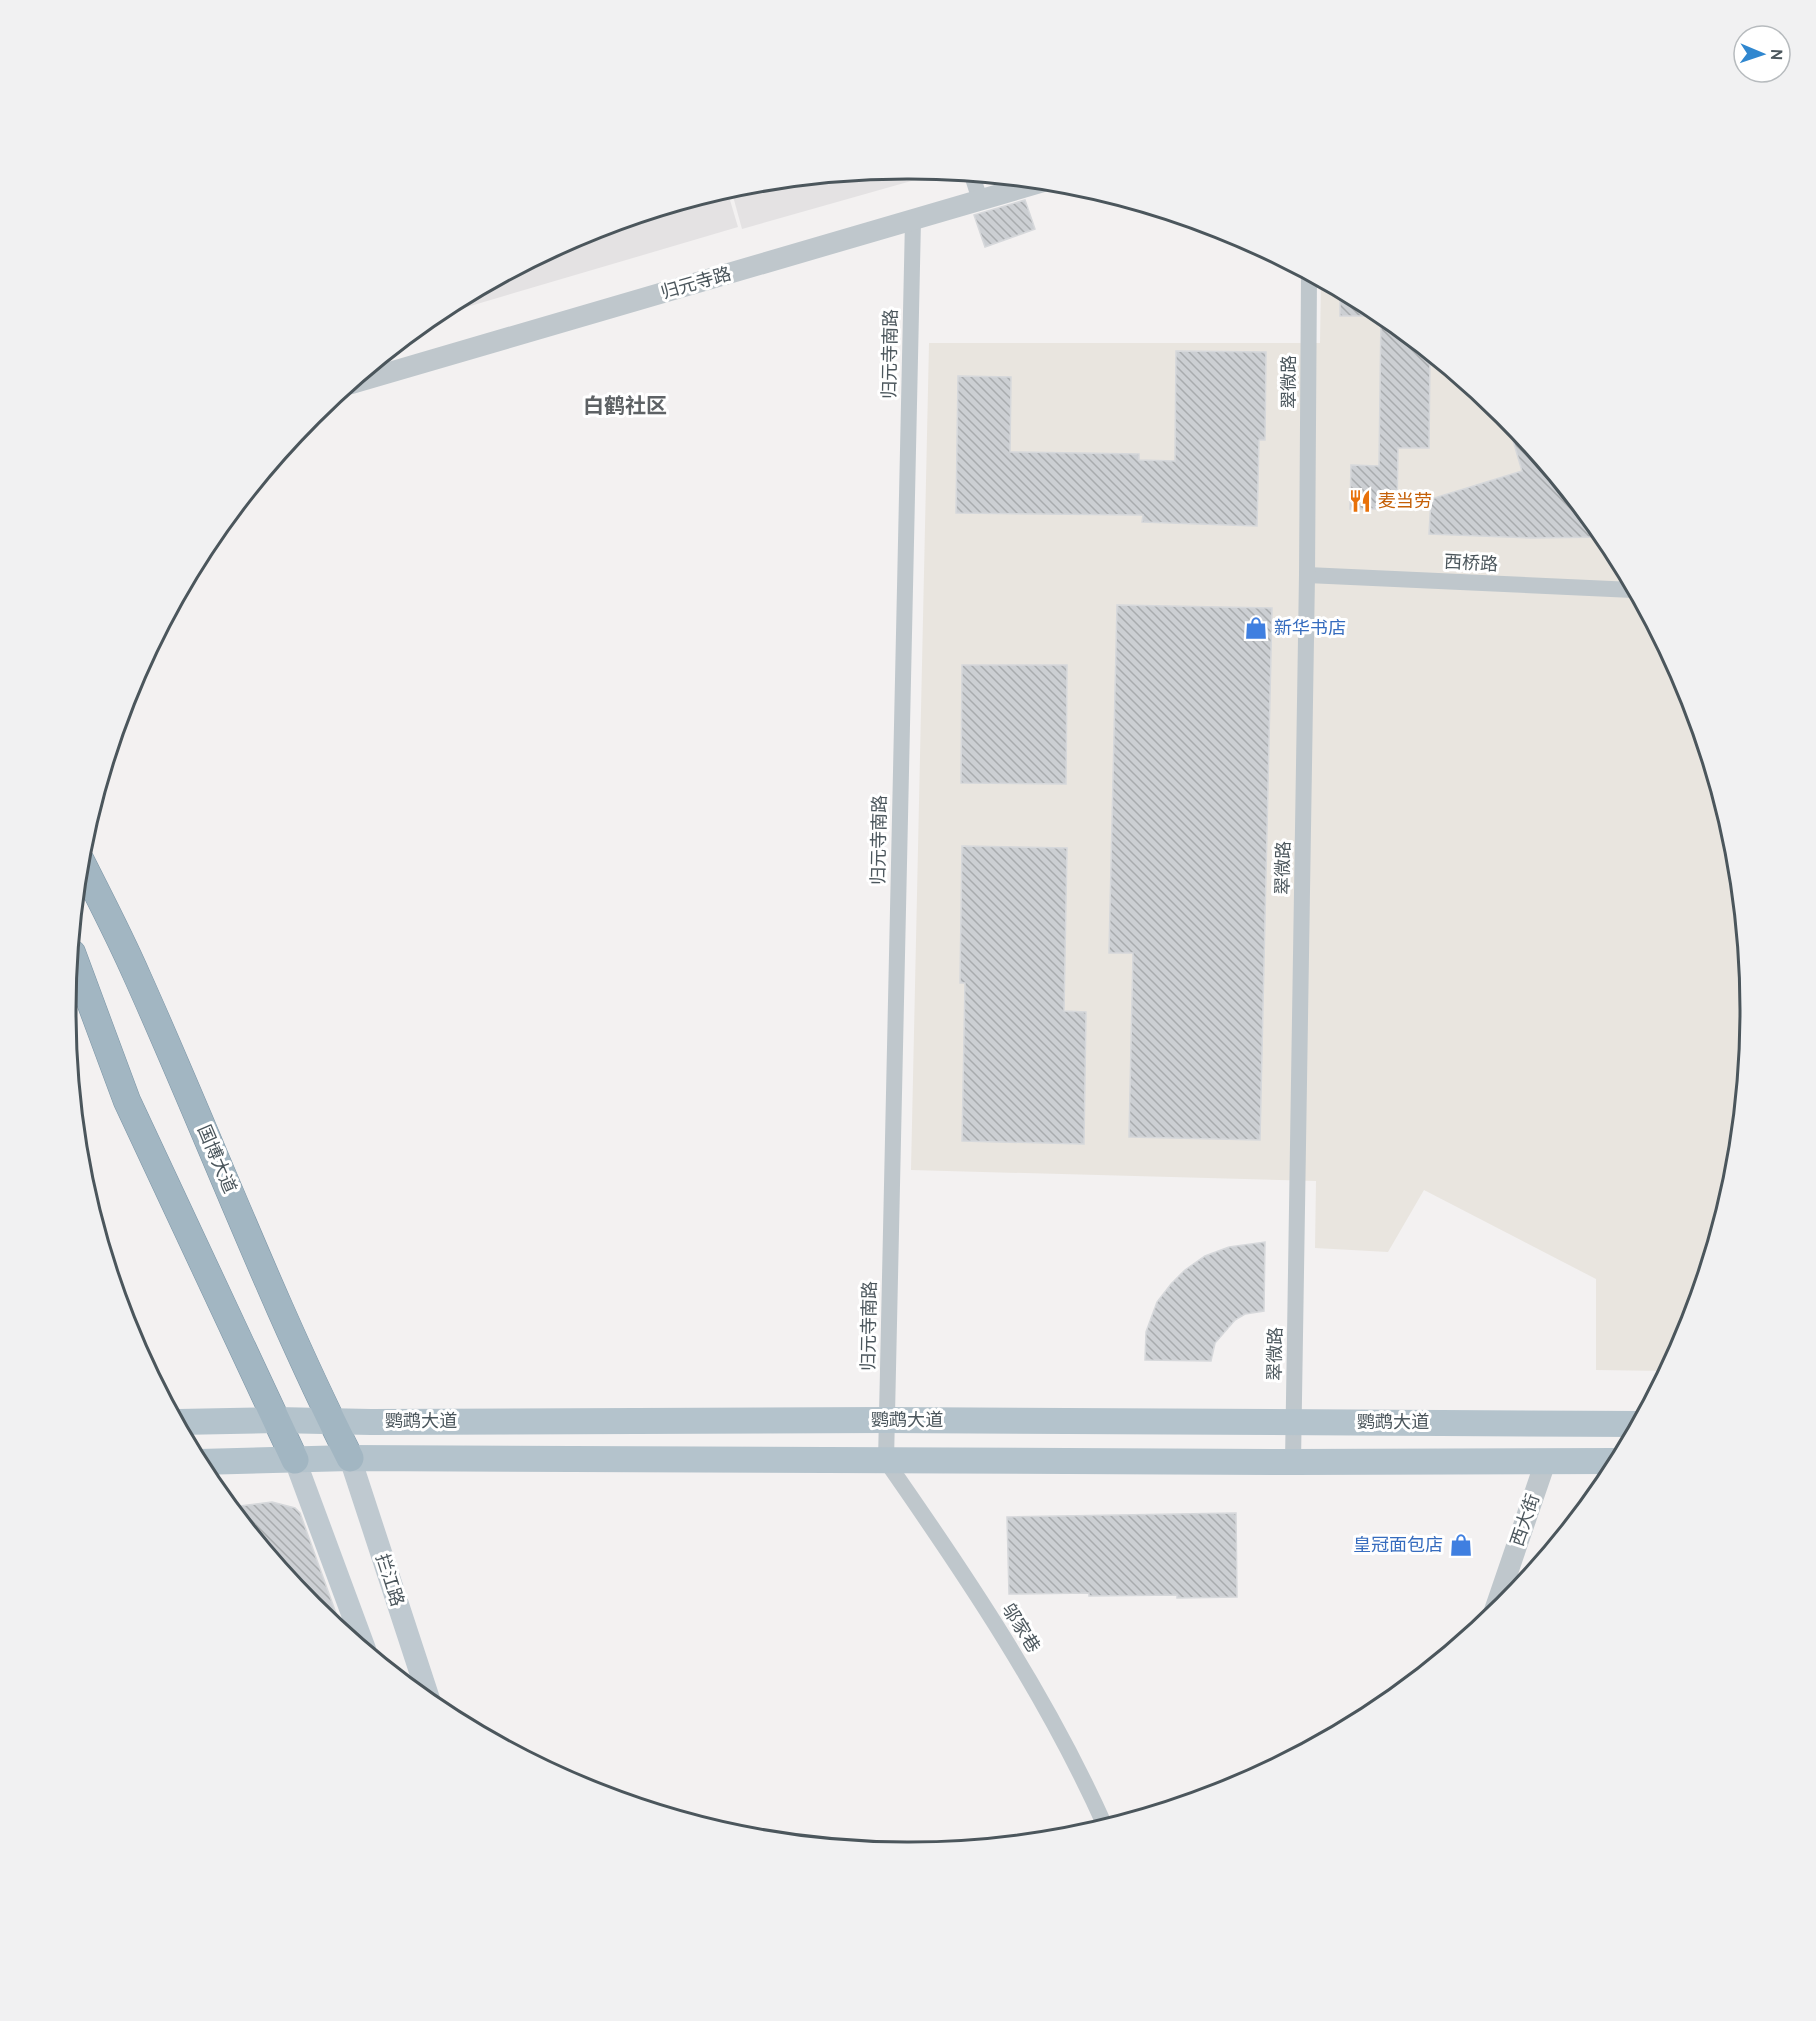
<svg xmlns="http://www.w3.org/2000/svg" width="1816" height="2021" font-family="Cabin,'Noto Sans SC',sans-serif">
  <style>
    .commercial { fill: #e9e5df }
    .education { fill: #e4e2e3 }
    .building { fill: url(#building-back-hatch); stroke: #d6d8db; stroke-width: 1.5 }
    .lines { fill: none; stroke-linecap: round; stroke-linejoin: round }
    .trunk-casing { stroke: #7a94a5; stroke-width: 28 }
    .minor { stroke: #bfc7cc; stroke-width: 16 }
    .tertiary { stroke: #bfc7cc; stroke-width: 21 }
    .secondary { stroke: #bfc9d0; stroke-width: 22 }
    .primary { stroke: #b4c3cc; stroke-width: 26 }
    .trunk { stroke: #a2b6c2; stroke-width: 27 }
    .labels { text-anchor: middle; stroke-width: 6; stroke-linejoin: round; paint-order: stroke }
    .street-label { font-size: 18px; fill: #4b565c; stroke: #fff }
    .food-label { font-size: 18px; fill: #c56008; stroke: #fff; text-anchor: start }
    .shop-label { font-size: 18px; fill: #366cbe; stroke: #fff; text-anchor: start }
    .quarter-label { font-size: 21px; font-weight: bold; fill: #5e6265; stroke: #fff }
    .rim { fill: none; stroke: #4b565c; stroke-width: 3 }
  </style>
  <defs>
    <pattern id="building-back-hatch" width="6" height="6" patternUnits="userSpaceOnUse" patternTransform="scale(1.5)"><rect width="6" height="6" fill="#cccfd3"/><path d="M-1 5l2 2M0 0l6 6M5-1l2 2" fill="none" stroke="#a8abae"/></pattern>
  </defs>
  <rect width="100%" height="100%" fill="#f3f1f1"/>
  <polygon class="commercial" points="1321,281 1376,311 1504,415 1608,543 1686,689 1734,847 1750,1011 1734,1175 1686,1333 1665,1371 1596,1370 1596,1279 1424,1190 1388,1252 1315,1248 1316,1181 911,1170 929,343 1320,343"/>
  <g class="education">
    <polygon points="908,169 943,172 742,229 731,189 744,185"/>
    <polygon points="727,190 738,227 433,317 441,310 586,232"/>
  </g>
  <g class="building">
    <polygon points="1025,200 1035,229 985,247 974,215"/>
    <polygon points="1340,291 1376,311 1430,355 1429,448 1398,448 1397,509 1350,509 1351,465 1379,466 1381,316 1340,316"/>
    <polygon points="1176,351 1266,352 1265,440 1259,440 1257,526 1142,522 1143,515 956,513 958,376 1011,377 1010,452 1139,454 1139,460 1175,461"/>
    <polygon points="1507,420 1604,537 1531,538 1429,534 1431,499 1522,471"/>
    <polygon points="1117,605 1272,608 1260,1140 1129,1137 1133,953 1109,953"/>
    <polygon points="962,665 1067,665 1066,784 961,783"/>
    <polygon points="962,846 1067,848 1064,1011 1086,1012 1084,1144 962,1141 965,983 960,983"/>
    <polygon points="1265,1242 1264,1311 1245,1314 1235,1320 1215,1343 1211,1361 1145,1360 1146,1332 1157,1302 1171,1284 1185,1270 1205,1256 1229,1247"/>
    <polygon points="272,1502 295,1508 300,1513 342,1630 312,1606 231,1507"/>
    <polygon points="1236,1513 1237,1597 1177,1598 1177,1595 1089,1596 1089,1593 1009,1594 1007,1517"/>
  </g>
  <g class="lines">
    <g class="trunk-casing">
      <g id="trunk">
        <path d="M81 861C100 899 120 937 137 976 209 1136 271 1301 350 1458"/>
        <polyline points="72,953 127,1101 295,1460"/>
      </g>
    </g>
    <g class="minor">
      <polyline points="972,175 980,200"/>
      <path d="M913 220 886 1461C967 1577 1047 1696 1105 1826"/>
      <polyline points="1307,575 1633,590"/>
      <polyline points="1293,1462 1307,575 1309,275"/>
    </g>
    <g class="tertiary">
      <polyline points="350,384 1042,182"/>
      <polyline points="1493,1615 1546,1460"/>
    </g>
    <g class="secondary">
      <polyline points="350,1458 430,1702"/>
      <polyline points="295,1460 365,1649"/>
    </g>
    <g class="primary">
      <polyline points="178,1422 276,1420 371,1422 886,1420 1637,1424"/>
      <polyline points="199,1462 350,1458 1293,1462 1617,1461"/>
    </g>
    <use href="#trunk" class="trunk"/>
  </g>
  <defs>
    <g id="restaurant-bare" transform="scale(1.8)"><path d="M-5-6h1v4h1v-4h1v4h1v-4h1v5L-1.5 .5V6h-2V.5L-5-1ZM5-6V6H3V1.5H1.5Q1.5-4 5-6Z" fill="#e8710a" stroke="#fff" stroke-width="2.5" paint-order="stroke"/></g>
    <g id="shop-bare" transform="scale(1.8)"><path d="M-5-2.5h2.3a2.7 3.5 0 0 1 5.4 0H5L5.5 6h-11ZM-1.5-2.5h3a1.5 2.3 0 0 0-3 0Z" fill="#3f7fe0" stroke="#fff" stroke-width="2.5" paint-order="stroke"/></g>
  </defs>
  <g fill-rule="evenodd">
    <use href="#restaurant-bare" x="1360" y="501"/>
    <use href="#shop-bare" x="1256" y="628"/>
    <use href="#shop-bare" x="1461" y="1545"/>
  </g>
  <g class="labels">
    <g class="street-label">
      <text transform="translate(696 283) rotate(-16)" y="6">归元寺路</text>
      <text transform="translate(890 354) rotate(-89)" y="6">归元寺南路</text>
      <text transform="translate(1289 382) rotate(-90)" y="6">翠微路</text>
      <text transform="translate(1471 563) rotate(3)" y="6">西桥路</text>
      <text transform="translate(879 840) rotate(-89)" y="6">归元寺南路</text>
      <text transform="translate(1283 868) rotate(-89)" y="6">翠微路</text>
      <text transform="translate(217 1159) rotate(67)" y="6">国博大道</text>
      <text transform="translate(869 1326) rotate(-89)" y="6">归元寺南路</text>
      <text transform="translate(1275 1354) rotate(-89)" y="6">翠微路</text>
      <text x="907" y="1426">鹦鹉大道</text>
      <text x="421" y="1427">鹦鹉大道</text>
      <text x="1393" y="1428">鹦鹉大道</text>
      <text transform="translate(1525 1520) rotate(-71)" y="6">西大街</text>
      <text transform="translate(390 1580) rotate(72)" y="6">拦江路</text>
      <text transform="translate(1021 1628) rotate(58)" y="6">邬家巷</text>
    </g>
    <g class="food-label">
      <text x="1378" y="507">麦当劳</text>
    </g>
    <g class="shop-label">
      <text x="1274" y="634">新华书店</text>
      <text x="1443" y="1551" text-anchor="end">皇冠面包店</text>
    </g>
    <g class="quarter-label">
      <text x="625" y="413">白鹤社区</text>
    </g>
  </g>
  <path d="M0 0H1816V2021H0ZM907 179H909A831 831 0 0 1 1740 1010V1011A831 831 0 0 1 909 1842H907A831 831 0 0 1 76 1011V1010A831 831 0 0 1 907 179Z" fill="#f1f1f2" fill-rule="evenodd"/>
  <path class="rim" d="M907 179H909A831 831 0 0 1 1740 1010V1011A831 831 0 0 1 909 1842H907A831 831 0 0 1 76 1011V1010A831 831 0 0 1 907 179Z"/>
  <g transform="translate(1762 54) rotate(92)"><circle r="28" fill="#ffffff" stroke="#b7bbbe" stroke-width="1.5"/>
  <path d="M0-4.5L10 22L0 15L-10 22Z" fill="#3087cf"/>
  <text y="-9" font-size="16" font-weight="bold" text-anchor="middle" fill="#4b565c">N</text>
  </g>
</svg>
